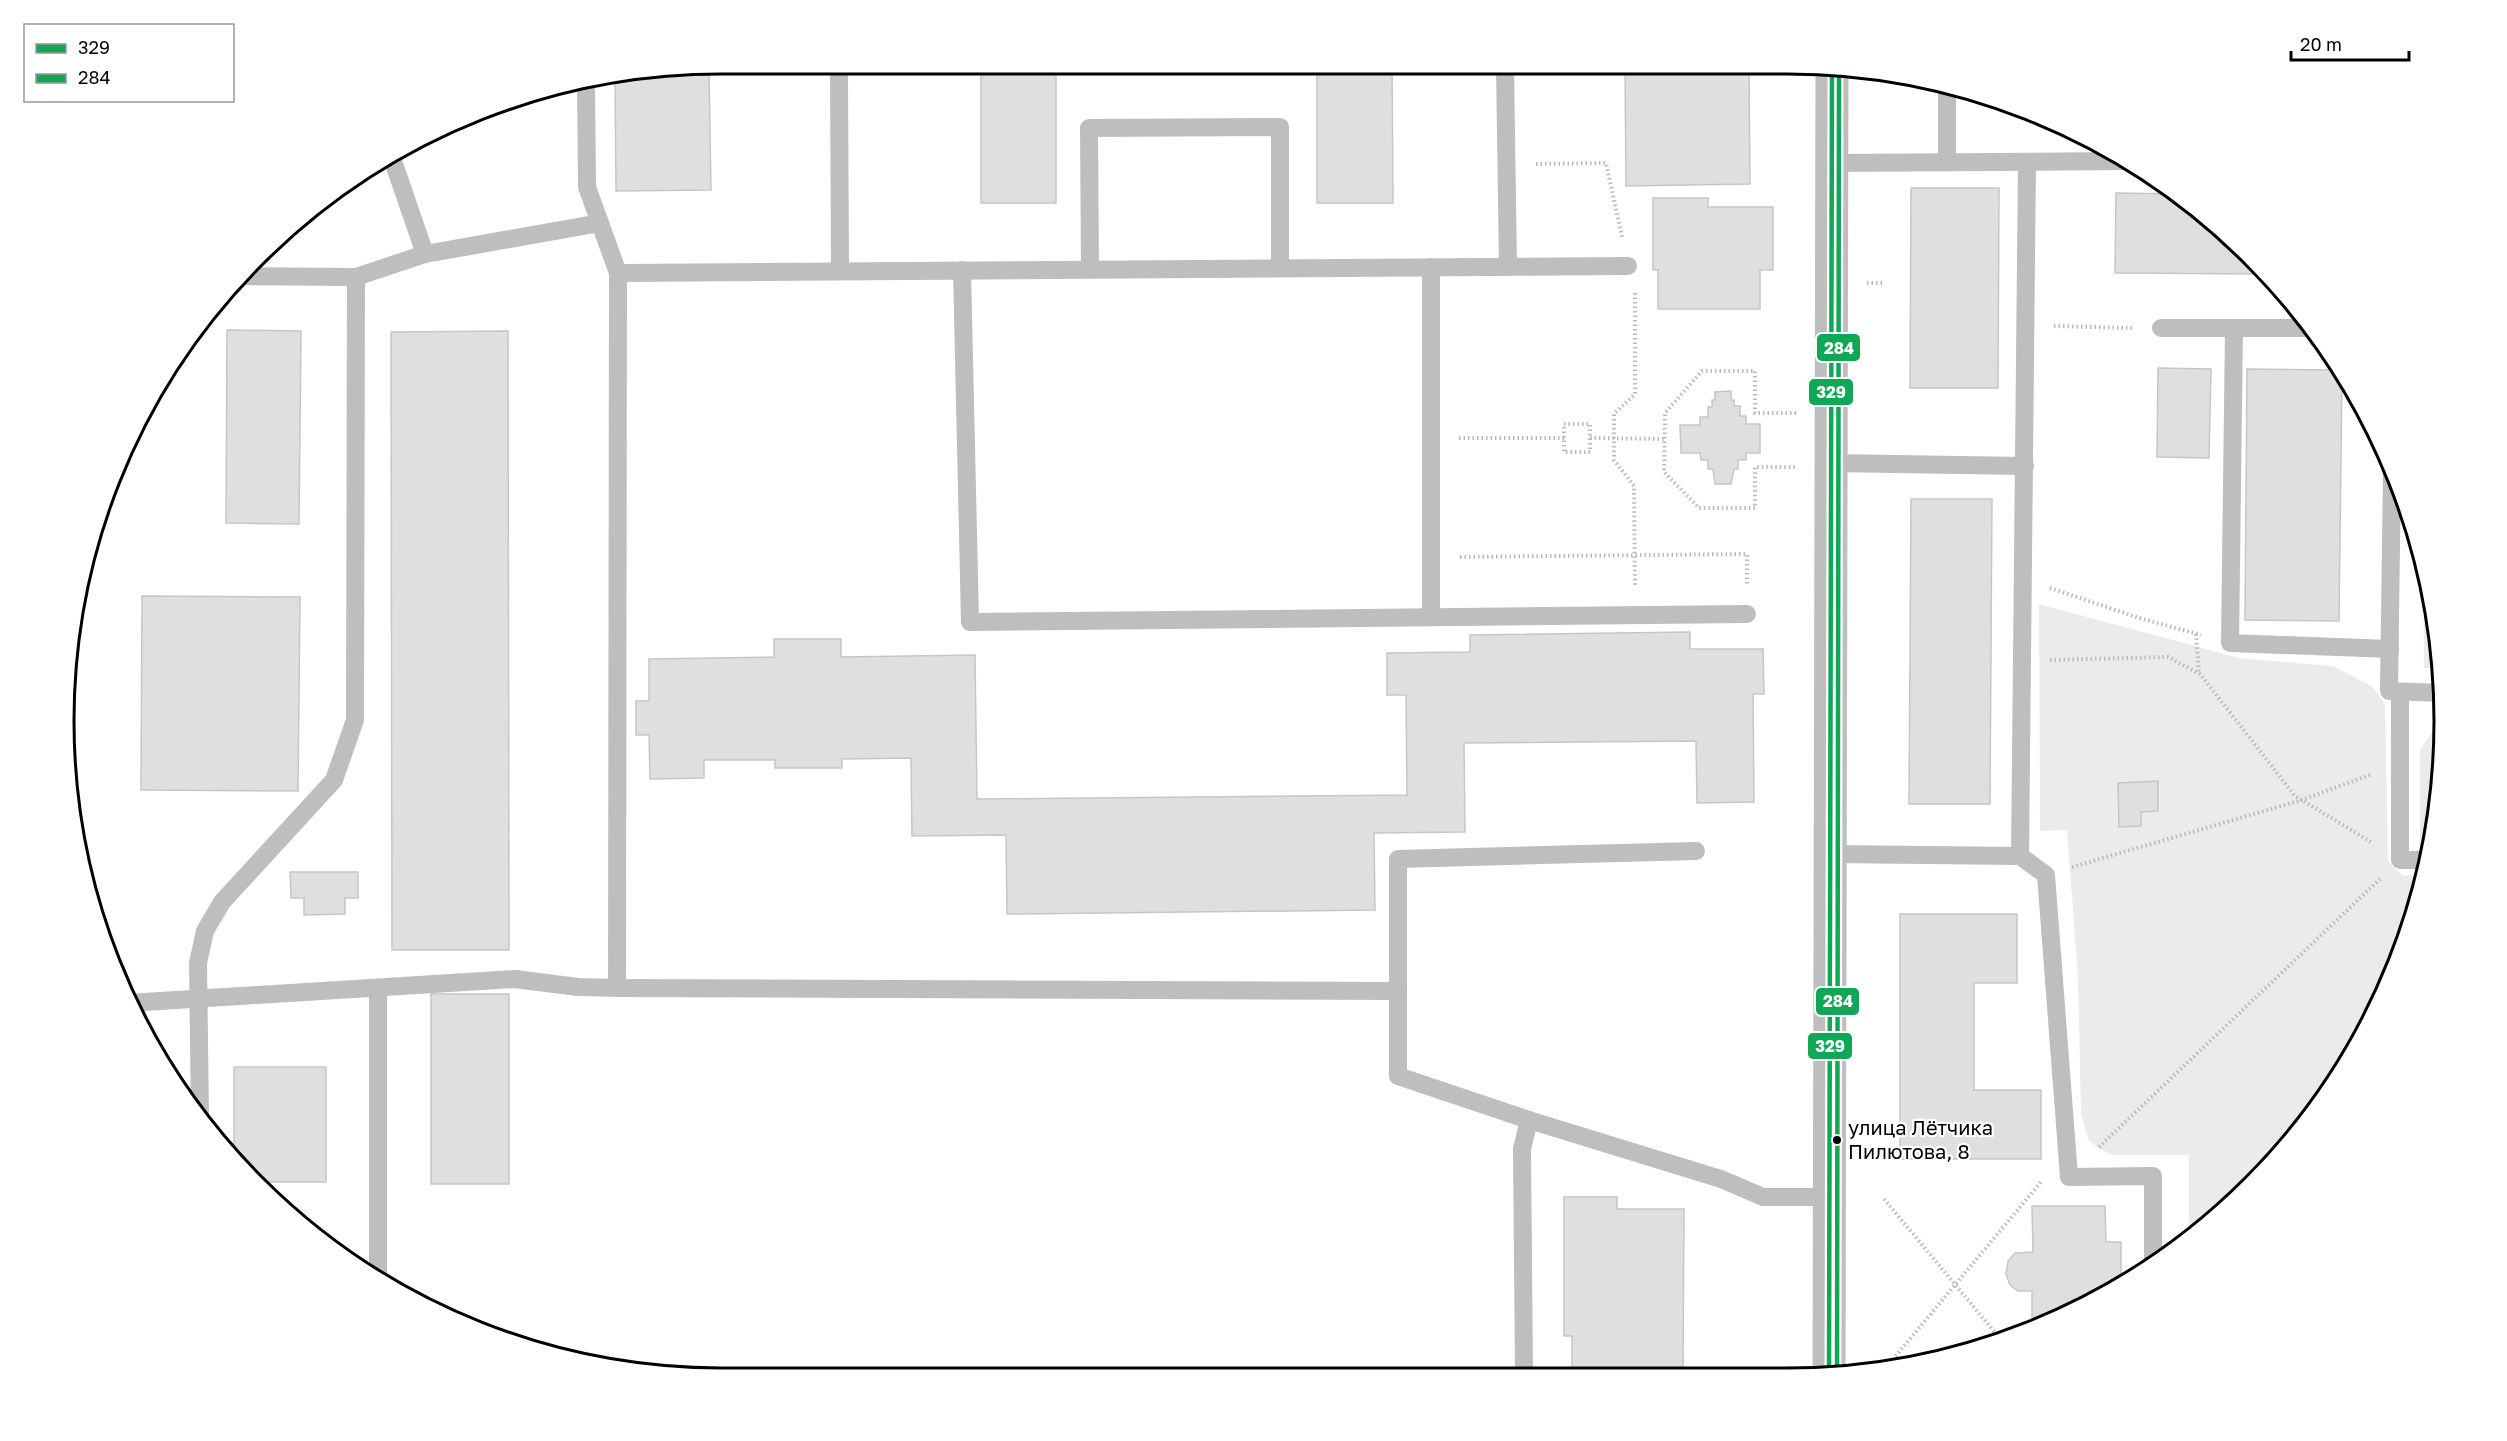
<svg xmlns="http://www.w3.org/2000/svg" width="2507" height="1441" font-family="'Golos Text',sans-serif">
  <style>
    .green { fill: #ebebeb }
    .building { fill: #dfdfdf; stroke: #c6c6c6; stroke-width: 1.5 }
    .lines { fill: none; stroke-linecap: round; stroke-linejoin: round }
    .path { stroke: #b9b9b9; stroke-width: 4; stroke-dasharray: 1.5 3; stroke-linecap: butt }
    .service { stroke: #bebebe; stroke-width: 18 }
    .minor { stroke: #bebebe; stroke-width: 33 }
    .bus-1-casing { stroke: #fff; stroke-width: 9 }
    .bus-2-casing { stroke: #fff; stroke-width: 9 }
    .bus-1 { stroke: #10a855; stroke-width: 4.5 }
    .bus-2 { stroke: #10a855; stroke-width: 4.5 }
    .bus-dot { fill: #000; stroke: #fff; stroke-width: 2 }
    .labels { text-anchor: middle; stroke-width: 4.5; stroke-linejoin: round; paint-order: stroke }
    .bus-label { font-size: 20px; fill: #000; stroke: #fff; text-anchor: start }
    .rim { fill: none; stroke: #000; stroke-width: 3 }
    .line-badge { stroke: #fff; stroke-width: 2 }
    .badge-label { font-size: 16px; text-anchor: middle; font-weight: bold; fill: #fff }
  </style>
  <rect width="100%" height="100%" fill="#fff"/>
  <g class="green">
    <polygon points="2423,562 2424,562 2441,668 2424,668"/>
    <polygon points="2039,604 2239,658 2333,666 2373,687 2385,704 2388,862 2403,876 2422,875 2409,932 2356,1050 2252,1185 2189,1236 2189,1155 2112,1155 2098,1148 2088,1139 2081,1114 2078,977 2067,830 2040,831"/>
    <polygon points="2441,718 2440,751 2434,752 2434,826 2428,851 2420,844 2420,750"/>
  </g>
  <g class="building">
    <polygon points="1625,65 1749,67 1750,184 1626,186"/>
    <polygon points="1317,66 1392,66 1393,203 1317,203"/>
    <rect x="981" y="67" width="75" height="136"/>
    <polygon points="709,68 711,190 616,191 615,73 634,69"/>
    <polygon points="1911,188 1999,188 1998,388 1910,388"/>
    <polygon points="2116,193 2175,194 2220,226 2264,274 2115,273"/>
    <polygon points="1653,198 1708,198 1708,207 1773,207 1773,270 1760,270 1760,309 1658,309 1658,270 1653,270"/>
    <polygon points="227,330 301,331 299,524 226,523"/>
    <polygon points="508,331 509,950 392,950 391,332"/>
    <polygon points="2158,368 2211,369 2209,458 2157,457"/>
    <polygon points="2247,369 2339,370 2342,375 2339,621 2245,620"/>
    <polygon points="1731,391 1731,400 1734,400 1734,406 1740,406 1740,416 1746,416 1746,424 1760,424 1760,453 1746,453 1746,460 1738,460 1738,469 1734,469 1731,484 1715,484 1713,469 1708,469 1708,460 1701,460 1700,453 1681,453 1680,425 1700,425 1700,417 1708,417 1708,407 1712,407 1712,400 1715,400 1715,392"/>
    <polygon points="1911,499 1992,499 1990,804 1909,804"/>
    <polygon points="142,596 300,597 298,791 141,790"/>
    <polygon points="1690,632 1690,649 1763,649 1764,694 1753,694 1754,802 1697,803 1696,741 1464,743 1465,832 1374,833 1375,910 1007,914 1006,835 912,836 911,758 842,759 842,768 775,768 775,760 704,760 704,778 650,779 649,735 636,735 636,701 649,701 649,659 774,657 774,639 841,639 841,657 975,655 977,799 1407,795 1406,695 1387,695 1387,653 1470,652 1470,635"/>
    <polygon points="2434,751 2440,751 2438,807 2434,826"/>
    <polygon points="2158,781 2158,811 2141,812 2141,826 2119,827 2118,783"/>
    <polygon points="290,872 358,872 358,898 345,898 345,914 304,915 304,898 291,898"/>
    <polygon points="1900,914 2017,914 2017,983 1974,983 1974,1090 2041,1090 2041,1159 1900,1159"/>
    <rect x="431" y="994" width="78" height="190"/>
    <polygon points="234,1067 326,1067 326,1182 255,1182 234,1161"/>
    <polygon points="1564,1197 1617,1197 1617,1209 1684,1209 1683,1373 1572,1373 1572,1336 1564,1336"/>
    <polygon points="2032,1206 2105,1206 2106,1242 2121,1242 2121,1282 2032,1326 2032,1291 2018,1291 2010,1285 2006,1274 2008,1261 2015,1253 2033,1252"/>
  </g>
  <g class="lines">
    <g class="path">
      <polyline points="1536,164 1606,163 1622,237"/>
      <polyline points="1867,283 1883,283"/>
      <polyline points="1635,293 1635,394 1614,414 1614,460 1634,486 1635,585"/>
      <polyline points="2054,326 2133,328"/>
      <polyline points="1796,413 1755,413 1755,371 1702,371 1665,413 1664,472 1699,508 1755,508 1755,467 1796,467"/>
      <rect x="1564" y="424" width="26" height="28"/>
      <polyline points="1459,438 1564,438"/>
      <polyline points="1590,438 1665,439"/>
      <polyline points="1460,557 1747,554 1747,584"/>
      <polyline points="2050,588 2139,618 2201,635"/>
      <polyline points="2196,634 2199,673"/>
      <polyline points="2050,660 2168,657 2200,674 2295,796 2371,842"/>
      <polyline points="2072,867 2302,800 2372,774"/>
      <polyline points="2099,1147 2380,879"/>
      <polyline points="1884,1199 2002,1341"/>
      <polyline points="1884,1370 2041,1182"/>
    </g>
    <g class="service">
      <polyline points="1505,66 1508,267"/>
      <polyline points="839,68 840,271"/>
      <polyline points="586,80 587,187 618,273 617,988"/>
      <polyline points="1947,84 1947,162"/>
      <polyline points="391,155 425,254"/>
      <polyline points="1831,163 2130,161"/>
      <polyline points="1431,267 1431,617"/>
      <polyline points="1090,269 1089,128 1280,127 1280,268"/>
      <polyline points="962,270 970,622 1747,614"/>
      <polyline points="618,273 1628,266"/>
      <polyline points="239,276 356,277 425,254 600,223"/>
      <polyline points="2161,328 2313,328"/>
      <polyline points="2234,328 2230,643 2390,649"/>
      <polyline points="1831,463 2025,466"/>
      <polyline points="2392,471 2389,691 2442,693"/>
      <polyline points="2400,692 2400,860 2426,860"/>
      <polyline points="1696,851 1398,859 1398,1076 1529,1120 1721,1179 1763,1197 1829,1197"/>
      <polyline points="1830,854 2020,856 2046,875 2069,1177 2153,1176 2153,1266"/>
      <polyline points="2020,856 2027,162"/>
      <polyline points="378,989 378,1280"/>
      <polyline points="128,1003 515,979 578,987 617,988 1398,991"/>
      <polyline points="200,1117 198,963 205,931 222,902 334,780 355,720 356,277"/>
      <polyline points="1524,1374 1522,1149 1529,1120"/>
    </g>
    <polyline class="minor" points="1829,1373 1832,65"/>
    <g class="bus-1-casing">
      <polyline id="bus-1" points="1829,1373 1832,65"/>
    </g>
    <g class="bus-2-casing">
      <polyline id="bus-2" points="1837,1373 1839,66"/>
    </g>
    <use href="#bus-1" class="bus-1"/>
    <use href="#bus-2" class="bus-2"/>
  </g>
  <circle class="bus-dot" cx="1837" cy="1140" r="5"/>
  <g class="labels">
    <g class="bus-label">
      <text x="1848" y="1135">улица Лётчика<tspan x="1848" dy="24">Пилютова, 8</tspan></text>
    </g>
  </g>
  <path d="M0 0H2507V1441H0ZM721 74H1787A647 647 0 0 1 2434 721V721A647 647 0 0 1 1787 1368H721A647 647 0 0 1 74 721V721A647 647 0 0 1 721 74Z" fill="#fff" fill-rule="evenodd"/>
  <path class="rim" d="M721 74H1787A647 647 0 0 1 2434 721V721A647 647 0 0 1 1787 1368H721A647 647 0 0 1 74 721V721A647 647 0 0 1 721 74Z"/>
  <g class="line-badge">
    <rect x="1816" y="333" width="45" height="29" rx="6" fill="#10a855"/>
    <rect x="1808" y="378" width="46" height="28" rx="6" fill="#10a855"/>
    <rect x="1815" y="987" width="45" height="29" rx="6" fill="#10a855"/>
    <rect x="1807" y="1032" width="46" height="28" rx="6" fill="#10a855"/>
  </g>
  <g class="badge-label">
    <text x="1839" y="354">284</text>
    <text x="1831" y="398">329</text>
    <text x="1838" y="1007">284</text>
    <text x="1830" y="1052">329</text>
  </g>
  <rect x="24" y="24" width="210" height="78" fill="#ffffff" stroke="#999999" stroke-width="1.5"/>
  <rect x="36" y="44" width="30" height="9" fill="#10a855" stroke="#999999" stroke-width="1.5"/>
  <text x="78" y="54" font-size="18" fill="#000000">329</text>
  <rect x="36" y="74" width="30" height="9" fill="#10a855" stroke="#999999" stroke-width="1.5"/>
  <text x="78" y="84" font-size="18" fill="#000000">284</text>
  <path d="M2291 51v9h118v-9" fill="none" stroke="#000000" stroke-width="3"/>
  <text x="2300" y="51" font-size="18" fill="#000000" stroke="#ffffff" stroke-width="4.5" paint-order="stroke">20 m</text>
</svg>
